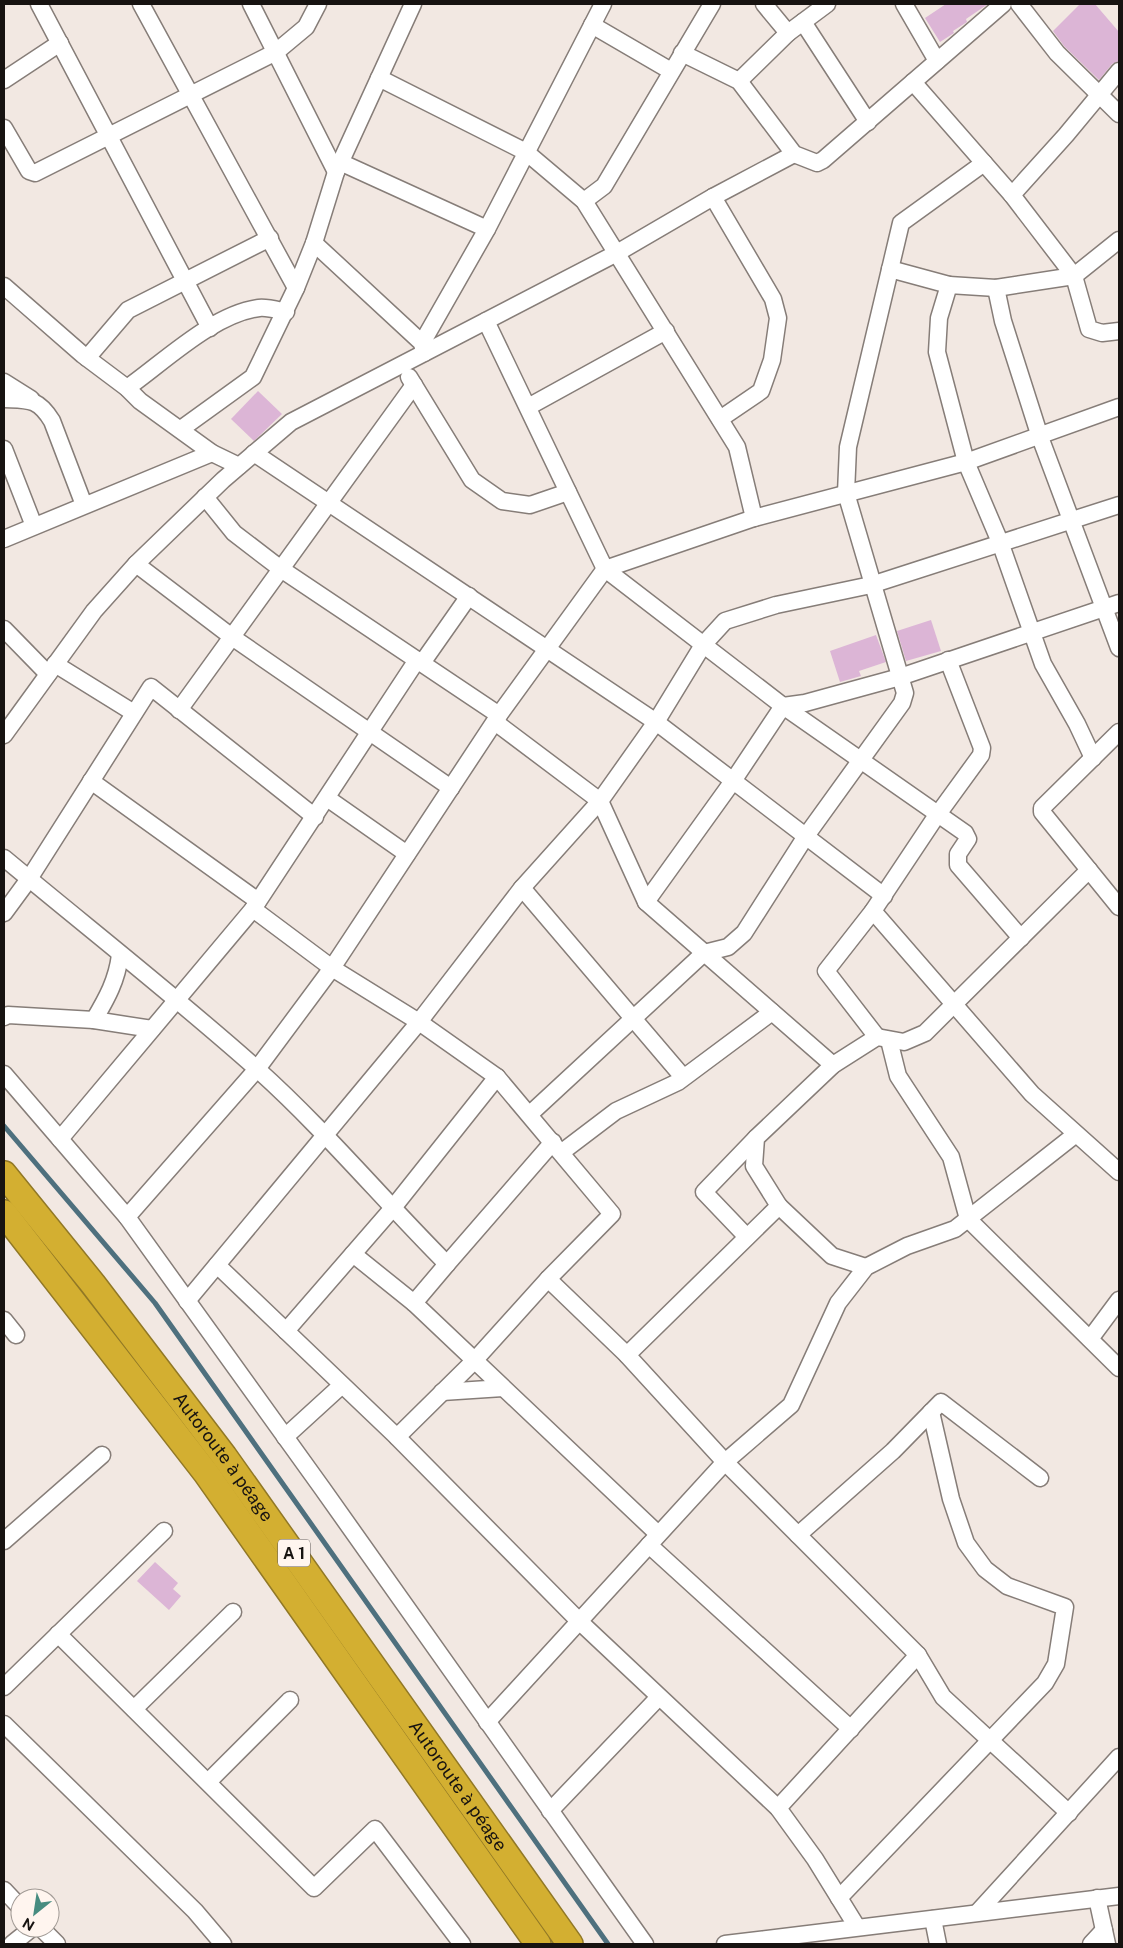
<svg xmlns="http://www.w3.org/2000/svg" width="1123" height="1948" font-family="'Public Sans',sans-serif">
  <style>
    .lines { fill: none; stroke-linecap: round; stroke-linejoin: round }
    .stream { stroke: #4e707e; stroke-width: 5 }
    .building { fill: #dcb5d6 }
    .minor-casing { stroke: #867d78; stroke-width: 19 }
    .highway-casing { stroke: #917826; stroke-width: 28 }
    .minor { stroke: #fff; stroke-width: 16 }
    .highway { stroke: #d3af31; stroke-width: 25 }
    .labels { text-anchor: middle; stroke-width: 4; stroke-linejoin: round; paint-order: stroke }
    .shield { fill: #fff5ef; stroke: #5d5754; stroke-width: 1 }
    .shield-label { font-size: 16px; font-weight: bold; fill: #171311 }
    .street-label { font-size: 18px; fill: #171311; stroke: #fff5ef }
  </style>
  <rect width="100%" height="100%" fill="#f2e8e2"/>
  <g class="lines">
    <polyline class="stream" points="4,1126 155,1303 608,1944"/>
  </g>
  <g class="building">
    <polygon points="946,4 988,4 966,19 967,22 953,31 954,33 940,42 925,18"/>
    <polygon points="1080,4 1095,4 1119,32 1119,61 1112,64 1099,80 1064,46 1053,31"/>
    <polygon points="258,391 282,414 254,441 231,419"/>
    <polygon points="931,620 941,651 906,661 897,631"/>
    <polygon points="876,635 886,662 859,671 861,676 840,682 830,651"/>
    <polygon points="155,1562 178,1583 173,1589 181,1596 169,1610 137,1581"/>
  </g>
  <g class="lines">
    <g class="minor-casing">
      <g id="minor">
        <polyline points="39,4 210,328"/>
        <polyline points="141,4 296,288"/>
        <polyline points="251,4 336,172"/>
        <polyline points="764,4 788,33"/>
        <polyline points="904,4 937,61"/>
        <polyline points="1019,4 1057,53 1119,114"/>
        <polyline points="803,22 868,122"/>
        <polyline points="592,25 671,71"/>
        <polyline points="682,53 739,81 794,154 817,163 823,160 1003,4"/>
        <polyline points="379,78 526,152 584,201 737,447 754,518"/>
        <polyline points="4,80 60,43"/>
        <polyline points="739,81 788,33 827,4"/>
        <polyline points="913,82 1012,195 1074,276 1089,329 1102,333 1119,331"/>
        <polyline points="4,128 29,171 35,173 276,52 306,27 318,4"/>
        <polyline points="340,162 487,229"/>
        <polyline points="1012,195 1066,135 1119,71"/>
        <polyline points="713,197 773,299 778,318 772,360 761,391 720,419"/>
        <polyline points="584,201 604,186 712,4"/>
        <polyline points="314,243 422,343 424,353"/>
        <polyline points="890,269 949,285"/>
        <polyline points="4,286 83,355 127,388 140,401 212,453 239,466"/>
        <polyline points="996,288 1003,321 1040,437 1119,648"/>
        <polyline points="486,321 605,569 783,706 965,833 968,839 958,854 958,865 1021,938"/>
        <polyline points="422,343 487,229 603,4"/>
        <polyline points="87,358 128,310 270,238"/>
        <polyline points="409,377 472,480 502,501 530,505 568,492"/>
        <polyline points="4,382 31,399"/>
        <path d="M127 388C164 362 213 314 259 308 267 307 277 310 286 312"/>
        <path d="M4 399C29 400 38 398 52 421L84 505"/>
        <polyline points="528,407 666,331"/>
        <polyline points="181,429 253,377 296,288 314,243 336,172 413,4"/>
        <polyline points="4,449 34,526"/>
        <polyline points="254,453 656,722 884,896"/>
        <polyline points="205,497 234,533 281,569 499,715"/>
        <polyline points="4,539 212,453"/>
        <polyline points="136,564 232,637 451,788"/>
        <polyline points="4,629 48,674"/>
        <polyline points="422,663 469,596"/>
        <polyline points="55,664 134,713"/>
        <polyline points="179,710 414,385"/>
        <polyline points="495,722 600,801 646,902 833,1065"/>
        <polyline points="4,735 94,611 136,564 223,480 291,422 617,253 713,197 794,154"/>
        <polyline points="1093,758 1077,724 1043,664 1000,542 966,462 937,352 939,318 949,285 996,288 1074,276 1119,240"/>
        <polyline points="91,781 258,901"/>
        <polyline points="327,798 407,854"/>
        <path d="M4 858C88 928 175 996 257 1069 324 1129 383 1200 447 1264L414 1303 353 1254"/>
        <polyline points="1089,870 1042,812 1042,808 1119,732"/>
        <polyline points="522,888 683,1077"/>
        <polyline points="646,902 733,781 783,706 805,703 900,677 1119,603"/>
        <polyline points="253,909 332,968 419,1022 497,1077 612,1214 548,1279 474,1361 397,1437"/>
        <polyline points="873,911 1032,1094 1119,1172"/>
        <polyline points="4,913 29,879 151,687 315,817"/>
        <polyline points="4,1017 8,1015 94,1020 152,1029"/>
        <path d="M94 1020C107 998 117 980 120 955"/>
        <polyline points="877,1037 826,971 873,911 933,821 981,755 982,748 948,660"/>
        <polyline points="889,1040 898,1076 951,1157 968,1219 1119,1368"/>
        <polyline points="4,1074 127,1217 322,1488 645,1944"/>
        <polyline points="530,1114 704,953 728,947 744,933 806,836 902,703 905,693 846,493 848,447 901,223 984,163"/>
        <polyline points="60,1139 253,909 417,660"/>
        <polyline points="562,1152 616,1111 678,1082 772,1012"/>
        <polyline points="779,1206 832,1256 866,1267"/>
        <polyline points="127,1217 257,1069 332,968 499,715 605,569 754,518 966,462 1119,407"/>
        <polyline points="747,1237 704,1192 756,1138"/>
        <polyline points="447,1264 553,1142"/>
        <polyline points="217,1265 397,1437 579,1621 778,1808 815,1859 857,1927"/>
        <polyline points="548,1279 627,1355 725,1462 918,1655 943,1697 1069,1813"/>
        <polyline points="187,1301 419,1022 522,888 600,801 656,722 703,645 725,621 776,605 871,585 1119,505"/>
        <polyline points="414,1303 658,1534"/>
        <polyline points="4,1320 16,1335"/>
        <polyline points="286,1331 392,1209 497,1077"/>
        <polyline points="1090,1339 1119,1300"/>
        <polyline points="627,1355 779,1206 754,1166 756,1138 833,1065 877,1037 904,1042 925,1033 1089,870 1119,907"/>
        <polyline points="442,1392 503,1388"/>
        <polyline points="285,1437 342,1385"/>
        <polyline points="798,1535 893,1451 941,1402 1040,1478"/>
        <polyline points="4,1541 102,1455"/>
        <polyline points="649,1545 851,1729"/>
        <polyline points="58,1634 314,1888 375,1829 462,1944"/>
        <polyline points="4,1687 164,1531"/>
        <polyline points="134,1709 233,1612"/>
        <polyline points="487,1722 725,1462 791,1405 838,1303 866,1267 907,1246 955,1229 1076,1134"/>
        <polyline points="4,1724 195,1911 223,1944"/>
        <polyline points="208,1782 290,1700"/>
        <polyline points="778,1808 918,1655"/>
        <polyline points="550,1811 659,1697"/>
        <polyline points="4,1890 20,1907"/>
        <polyline points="839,1898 1045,1683 1056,1664 1065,1607 1007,1586 985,1569 966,1543 951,1499 931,1412"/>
        <polyline points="1097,1898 1107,1944"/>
        <polyline points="978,1912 1119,1757"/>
        <polyline points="933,1919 938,1944"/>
        <polyline points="41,1928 57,1944"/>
        <polyline points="12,1944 32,1928"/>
        <polyline points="725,1944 1119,1896"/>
        <polyline points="1091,1944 1104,1930"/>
      </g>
    </g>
    <g class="highway-casing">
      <g id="highway">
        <path id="s1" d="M4 1174 93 1284 224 1456 570 1944"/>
        <polyline points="4,1213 206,1473 538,1944"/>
      </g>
    </g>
    <use href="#minor" class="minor"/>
    <use href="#highway" class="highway"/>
  </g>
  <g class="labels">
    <rect class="shield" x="278" y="1539.5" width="32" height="27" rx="4"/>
    <g class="shield-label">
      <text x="294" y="1559">A 1</text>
    </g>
    <g class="street-label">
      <text dy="6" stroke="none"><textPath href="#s1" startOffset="358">Autoroute à péage</textPath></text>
      <text dy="6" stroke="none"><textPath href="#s1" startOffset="762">Autoroute à péage</textPath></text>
    </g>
  </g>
  <rect width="1123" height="1948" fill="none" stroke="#171311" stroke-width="10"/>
  <g transform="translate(35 1913) rotate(210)"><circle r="24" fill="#fff5ef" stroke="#a29b96"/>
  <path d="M0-4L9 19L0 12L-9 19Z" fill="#478c80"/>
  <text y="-8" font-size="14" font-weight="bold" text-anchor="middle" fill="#171311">N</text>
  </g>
</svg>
